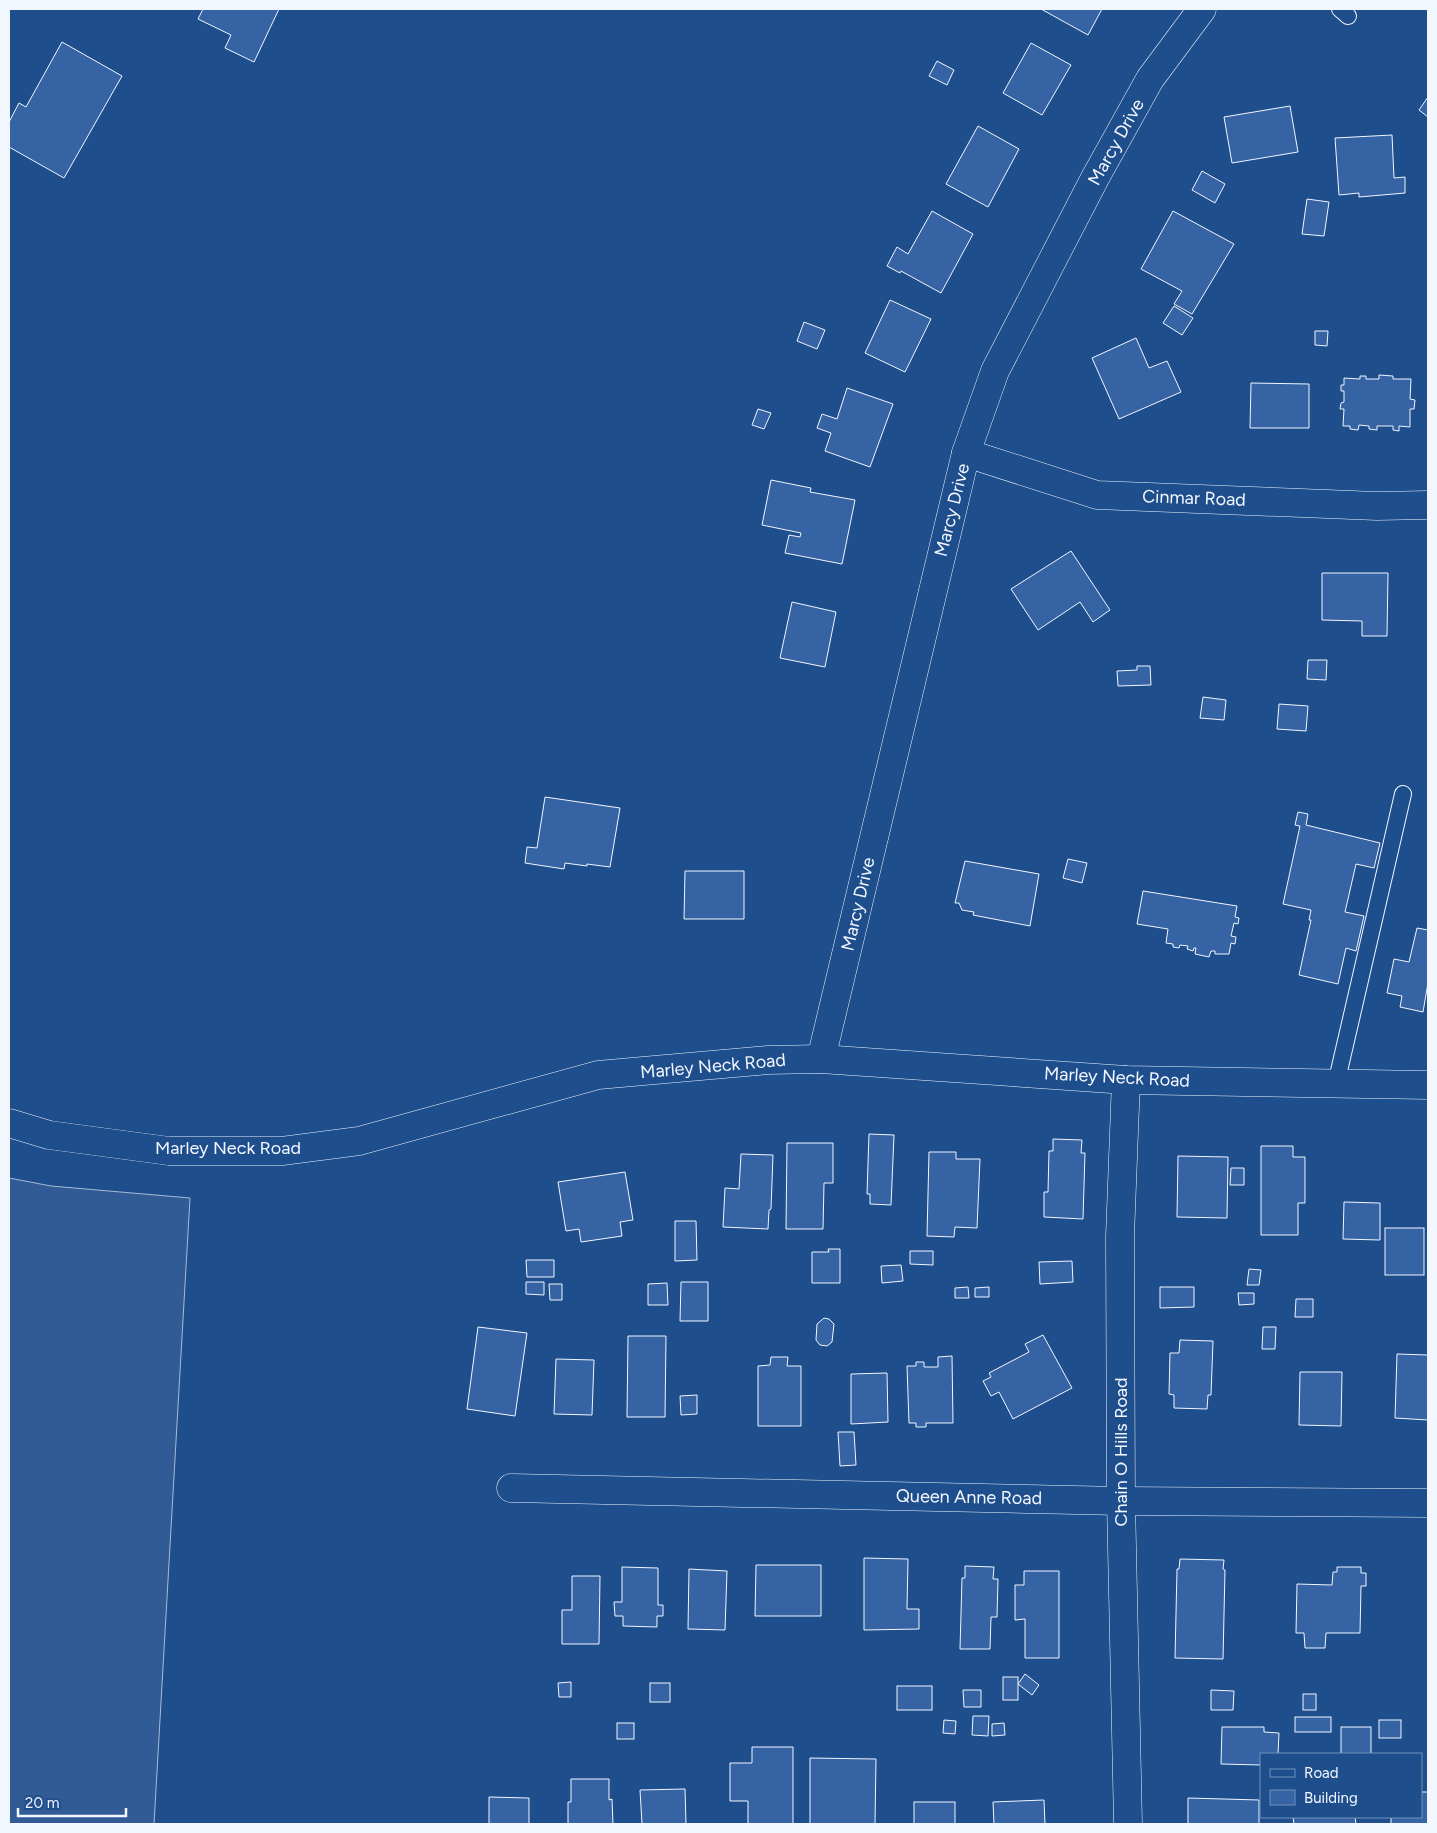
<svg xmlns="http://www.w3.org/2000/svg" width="1437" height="1833" font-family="Figtree,sans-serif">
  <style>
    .built { fill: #305b95; stroke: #a8bbd7 }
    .building { fill: #3563a3; stroke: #f2f6ff }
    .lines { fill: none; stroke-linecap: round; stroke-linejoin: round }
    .service-casing { stroke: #f2f6ff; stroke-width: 18 }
    .minor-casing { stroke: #f2f6ff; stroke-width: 29 }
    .tertiary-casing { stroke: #f2f6ff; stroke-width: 29 }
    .service { stroke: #1f4e8c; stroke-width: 16 }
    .minor { stroke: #1f4e8c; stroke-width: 28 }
    .tertiary { stroke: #1f4e8c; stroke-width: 28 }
    .labels { text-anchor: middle; stroke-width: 4; stroke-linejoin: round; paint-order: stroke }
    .street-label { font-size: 18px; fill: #f2f6ff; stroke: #1f4e8c }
  </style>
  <rect width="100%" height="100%" fill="#1f4e8c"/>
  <polygon class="built" points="9,1178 51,1186 190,1198 154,1824 9,1824"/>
  <g class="building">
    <polygon points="203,9 279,9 254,62 225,48 231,35 198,19"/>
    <polygon points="1041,9 1102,9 1088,35"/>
    <polygon points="62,42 122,76 64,178 9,147 9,122 19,103 26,107"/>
    <polygon points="1031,43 1071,65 1042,115 1003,93"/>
    <polygon points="937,61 954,70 947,85 929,76"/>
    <polygon points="1428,97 1428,117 1419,110"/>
    <polygon points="1290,106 1298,152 1232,163 1224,117"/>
    <polygon points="978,126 1019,149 988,207 946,184"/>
    <polygon points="1392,135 1394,178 1405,177 1405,193 1359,197 1359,193 1339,195 1335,138"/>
    <polygon points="1202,171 1225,184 1215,203 1192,190"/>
    <polygon points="1307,199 1329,202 1324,236 1302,234"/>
    <polygon points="932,211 973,234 941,293 901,271 900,273 887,266 897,247 908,254"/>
    <polygon points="1173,211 1234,244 1192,314 1174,304 1182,291 1141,269"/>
    <polygon points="890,300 931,319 905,372 865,353"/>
    <polygon points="1174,306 1193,318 1182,335 1163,323"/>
    <polygon points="804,322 825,330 817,349 797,341"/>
    <polygon points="1315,331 1328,331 1327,346 1315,345"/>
    <polygon points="1136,338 1149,368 1167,361 1181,392 1119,419 1092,358"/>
    <polygon points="1379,375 1393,376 1393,379 1411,379 1410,399 1415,400 1414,409 1410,409 1410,427 1399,426 1399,431 1393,430 1393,426 1377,426 1377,430 1369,429 1369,426 1359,425 1358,430 1350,429 1350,426 1343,426 1344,409 1340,409 1341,403 1344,402 1344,391 1341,391 1341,385 1344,385 1344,378 1360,379 1360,376 1366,376 1366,379 1379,379"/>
    <polygon points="1251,383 1309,384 1309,428 1250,428"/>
    <polygon points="847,388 893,404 870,467 825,451 831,433 817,428 822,414 837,419"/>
    <polygon points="758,409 771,413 764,429 752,425"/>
    <polygon points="771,480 811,488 810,492 855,500 842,564 785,553 789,535 800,537 801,533 762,525"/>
    <polygon points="1071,551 1110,610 1093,622 1080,602 1038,630 1011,589"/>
    <polygon points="1322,573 1388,573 1387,636 1362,636 1362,621 1322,620"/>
    <polygon points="792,602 836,612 825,667 780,658"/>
    <polygon points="1308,660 1327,660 1326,680 1307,679"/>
    <polygon points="1137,666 1150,666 1151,685 1118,686 1117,671 1137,670"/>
    <polygon points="1203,697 1226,700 1224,720 1200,718"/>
    <polygon points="1279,704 1308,706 1306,731 1277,729"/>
    <polygon points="545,797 620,808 610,867 587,864 587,866 565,863 564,869 525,863 527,847 537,848"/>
    <polygon points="1298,812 1308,814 1306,825 1380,843 1374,868 1356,864 1345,912 1364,916 1356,951 1346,948 1338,984 1299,975 1311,920 1309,920 1311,910 1283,904 1300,826 1295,825"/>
    <polygon points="1068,859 1087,863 1082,883 1063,878"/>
    <polygon points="965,861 1039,874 1030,926 973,915 974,912 962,910 959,903 955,903"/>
    <polygon points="685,871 744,871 744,919 684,919"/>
    <polygon points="1143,891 1237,906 1235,917 1239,918 1238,924 1234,923 1231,936 1236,937 1235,944 1231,943 1229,954 1215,954 1215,951 1211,951 1209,957 1195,954 1196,948 1194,948 1193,951 1187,949 1188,946 1180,945 1179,948 1173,947 1173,944 1166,943 1168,929 1137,924"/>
    <polygon points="1417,928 1428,930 1428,983 1423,1012 1400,1007 1402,996 1387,993 1394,959 1409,962"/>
    <polygon points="869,1134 894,1135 891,1205 870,1204 870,1194 867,1194"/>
    <polygon points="1053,1139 1082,1140 1081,1153 1085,1153 1083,1219 1044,1217 1044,1192 1048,1192 1049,1151 1053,1151"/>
    <polygon points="787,1143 833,1143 833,1183 824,1183 823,1229 786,1229"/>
    <polygon points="1261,1146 1293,1146 1293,1157 1305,1157 1305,1203 1298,1203 1298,1235 1261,1235"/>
    <polygon points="929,1152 956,1152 956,1159 980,1159 977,1228 955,1227 954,1237 927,1236"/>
    <polygon points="741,1154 773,1155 771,1209 769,1210 768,1229 723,1227 725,1188 739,1189"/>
    <polygon points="1178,1156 1228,1157 1227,1218 1177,1217"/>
    <polygon points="1231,1168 1244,1168 1244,1185 1230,1185"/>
    <polygon points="625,1172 633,1220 620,1222 622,1236 581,1242 579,1229 566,1231 558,1182"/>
    <polygon points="1344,1202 1380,1203 1380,1240 1343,1239"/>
    <polygon points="675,1221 696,1221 697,1260 675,1261"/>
    <rect x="1385" y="1228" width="39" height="47"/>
    <polygon points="828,1249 840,1249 840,1283 812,1283 812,1252 829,1252"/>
    <polygon points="910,1251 933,1251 933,1265 910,1264"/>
    <polygon points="526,1260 554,1260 554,1277 527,1277"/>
    <polygon points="1072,1261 1073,1282 1040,1284 1039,1262"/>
    <polygon points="901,1265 903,1281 882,1283 881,1266"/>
    <polygon points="1249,1269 1261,1270 1259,1285 1247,1285"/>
    <polygon points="526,1282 544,1282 544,1295 526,1294"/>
    <polygon points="681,1282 708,1282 708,1321 680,1321"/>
    <polygon points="667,1283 668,1305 648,1305 648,1284"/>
    <polygon points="549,1284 562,1284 562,1300 550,1300"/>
    <polygon points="968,1287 969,1298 955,1298 955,1288"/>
    <polygon points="989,1287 989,1297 975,1297 975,1288"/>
    <polygon points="1160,1287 1194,1287 1194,1307 1160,1308"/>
    <polygon points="1238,1293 1254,1293 1254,1304 1239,1305"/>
    <polygon points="1296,1299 1313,1299 1313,1317 1295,1317"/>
    <polygon points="824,1318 829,1319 834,1324 832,1342 827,1346 820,1345 816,1340 817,1324"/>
    <polygon points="478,1327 527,1333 515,1416 467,1409"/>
    <polygon points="1263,1327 1276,1327 1275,1349 1262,1349"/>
    <polygon points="1043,1335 1072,1388 1013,1419 999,1392 991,1396 983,1381 991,1377 989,1373 1029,1352 1025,1344"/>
    <polygon points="628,1336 666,1336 665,1417 627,1417"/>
    <polygon points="1180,1340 1213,1341 1211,1395 1208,1395 1207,1409 1174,1408 1174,1395 1169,1394 1170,1353 1179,1353"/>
    <polygon points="1397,1354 1428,1355 1428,1420 1395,1418"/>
    <polygon points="952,1356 953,1423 926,1423 926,1427 916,1427 916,1423 909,1423 907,1366 916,1366 916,1362 924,1362 924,1367 938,1367 938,1357"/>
    <polygon points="771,1357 788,1357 787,1366 801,1366 801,1426 758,1426 758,1366 770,1365"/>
    <polygon points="556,1359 594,1360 592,1415 554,1414"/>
    <polygon points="1300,1372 1342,1372 1341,1426 1299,1425"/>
    <polygon points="887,1373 888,1422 851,1424 851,1374"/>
    <polygon points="697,1395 697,1414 681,1415 680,1396"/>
    <polygon points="838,1432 854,1432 856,1465 840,1466"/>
    <polygon points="864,1558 908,1559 907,1609 919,1609 919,1629 864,1630"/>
    <polygon points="1180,1559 1224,1560 1223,1569 1225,1570 1223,1659 1175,1658 1177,1569 1179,1569"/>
    <polygon points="756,1565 821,1565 821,1616 755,1616"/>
    <polygon points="965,1566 994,1567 993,1579 998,1579 997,1617 991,1617 990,1649 960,1649 962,1578 965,1578"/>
    <polygon points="622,1567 658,1568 658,1605 663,1605 663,1616 657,1616 657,1627 623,1626 623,1616 615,1616 614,1602 622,1602"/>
    <polygon points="1337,1567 1361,1567 1361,1573 1366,1573 1366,1586 1361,1586 1360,1633 1326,1633 1325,1648 1305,1648 1304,1633 1296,1633 1297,1584 1332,1585 1333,1572 1337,1572"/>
    <polygon points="689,1569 727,1571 725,1630 688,1629"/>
    <polygon points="1024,1571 1059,1571 1059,1658 1025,1658 1025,1619 1015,1620 1015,1585 1024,1585"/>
    <polygon points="572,1576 600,1576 599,1644 562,1644 562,1610 572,1610"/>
    <polygon points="1025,1674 1039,1685 1032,1695 1018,1684"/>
    <rect x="1003" y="1677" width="15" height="23"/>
    <polygon points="571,1682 571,1697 559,1697 558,1683"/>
    <rect x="650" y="1683" width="20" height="19"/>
    <rect x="897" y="1686" width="35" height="24"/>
    <polygon points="963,1690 981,1690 981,1707 964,1707"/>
    <polygon points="1211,1690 1234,1691 1233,1710 1211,1710"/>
    <rect x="1303" y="1694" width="13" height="16"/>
    <polygon points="973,1716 989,1716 988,1736 972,1735"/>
    <rect x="1295" y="1717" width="36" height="15"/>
    <polygon points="944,1720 956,1721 955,1734 943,1733"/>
    <rect x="1379" y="1720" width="22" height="18"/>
    <rect x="617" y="1723" width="17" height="16"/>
    <polygon points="1004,1723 1005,1735 992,1736 992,1724"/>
    <polygon points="1222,1727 1264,1727 1264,1732 1279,1733 1278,1754 1261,1754 1261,1765 1221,1764"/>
    <rect x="1341" y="1727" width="30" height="27"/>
    <polygon points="752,1747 793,1747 793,1824 748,1824 748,1801 730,1801 730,1763 752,1763"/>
    <polygon points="810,1758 876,1759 875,1824 810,1824"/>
    <polygon points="571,1779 609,1779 609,1800 612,1799 613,1824 568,1824 568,1802 571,1802"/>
    <polygon points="685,1789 686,1824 642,1824 640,1790"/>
    <polygon points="1421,1792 1428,1792 1428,1824 1391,1824 1391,1817 1421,1817"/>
    <polygon points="489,1797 529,1798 529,1824 489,1824"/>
    <polygon points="1188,1798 1259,1800 1259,1824 1188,1824"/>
    <polygon points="1044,1800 1045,1824 994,1824 993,1802"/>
    <rect x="914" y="1802" width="41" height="22"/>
    <polygon points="1293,1817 1355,1817 1356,1824 1294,1824"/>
  </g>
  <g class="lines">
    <g class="service-casing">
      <g id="service">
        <polyline points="1340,9 1348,16"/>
        <polyline points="1336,1084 1403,794"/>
      </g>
    </g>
    <g class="minor-casing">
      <g id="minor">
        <polyline points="966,453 1097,495 1377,506 1428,505"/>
        <polyline points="821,1059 966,453 995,371 1095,178 1150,79 1202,9"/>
        <polyline points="1126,1080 1120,1236 1121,1501 1128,1824"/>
        <polyline points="511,1488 1121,1501 1428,1503"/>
      </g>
    </g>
    <g class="tertiary-casing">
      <polyline id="tertiary" points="9,1123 49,1135 169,1151 282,1151 359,1141 598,1075 768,1060 821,1059 1126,1080 1428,1085"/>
    </g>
    <use href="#service" class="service"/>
    <use href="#minor" class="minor"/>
    <use href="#tertiary" class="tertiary"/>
  </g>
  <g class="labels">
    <g class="street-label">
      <text transform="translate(1116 142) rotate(-61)" y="6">Marcy Drive</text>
      <text transform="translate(1194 498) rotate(2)" y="6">Cinmar Road</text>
      <text transform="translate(952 510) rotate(-76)" y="6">Marcy Drive</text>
      <text transform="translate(858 904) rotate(-77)" y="6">Marcy Drive</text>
      <text transform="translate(713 1066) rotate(-5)" y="6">Marley Neck Road</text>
      <text transform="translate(1117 1077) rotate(3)" y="6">Marley Neck Road</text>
      <text x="228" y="1154">Marley Neck Road</text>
      <text transform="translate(1121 1452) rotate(-90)" y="6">Chain O Hills Road</text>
      <text transform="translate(969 1497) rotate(1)" y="6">Queen Anne Road</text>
    </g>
  </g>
  <rect width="1437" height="1833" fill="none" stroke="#f2f6ff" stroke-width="20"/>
  <rect x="1260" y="1753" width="162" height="65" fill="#1f4e8c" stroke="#7391ba"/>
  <rect x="1270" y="1769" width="25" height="8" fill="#1f4e8c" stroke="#7391ba"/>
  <text x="1304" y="1778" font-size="15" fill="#f2f6ff">Road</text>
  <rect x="1270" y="1790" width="25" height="15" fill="#3563a3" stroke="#7391ba"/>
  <text x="1304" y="1803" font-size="15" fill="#f2f6ff">Building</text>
  <path d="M18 1808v8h108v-8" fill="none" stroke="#f2f6ff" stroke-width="2.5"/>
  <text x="25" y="1808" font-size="15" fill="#f2f6ff" stroke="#1f4e8c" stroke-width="4" paint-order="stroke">20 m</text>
</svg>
